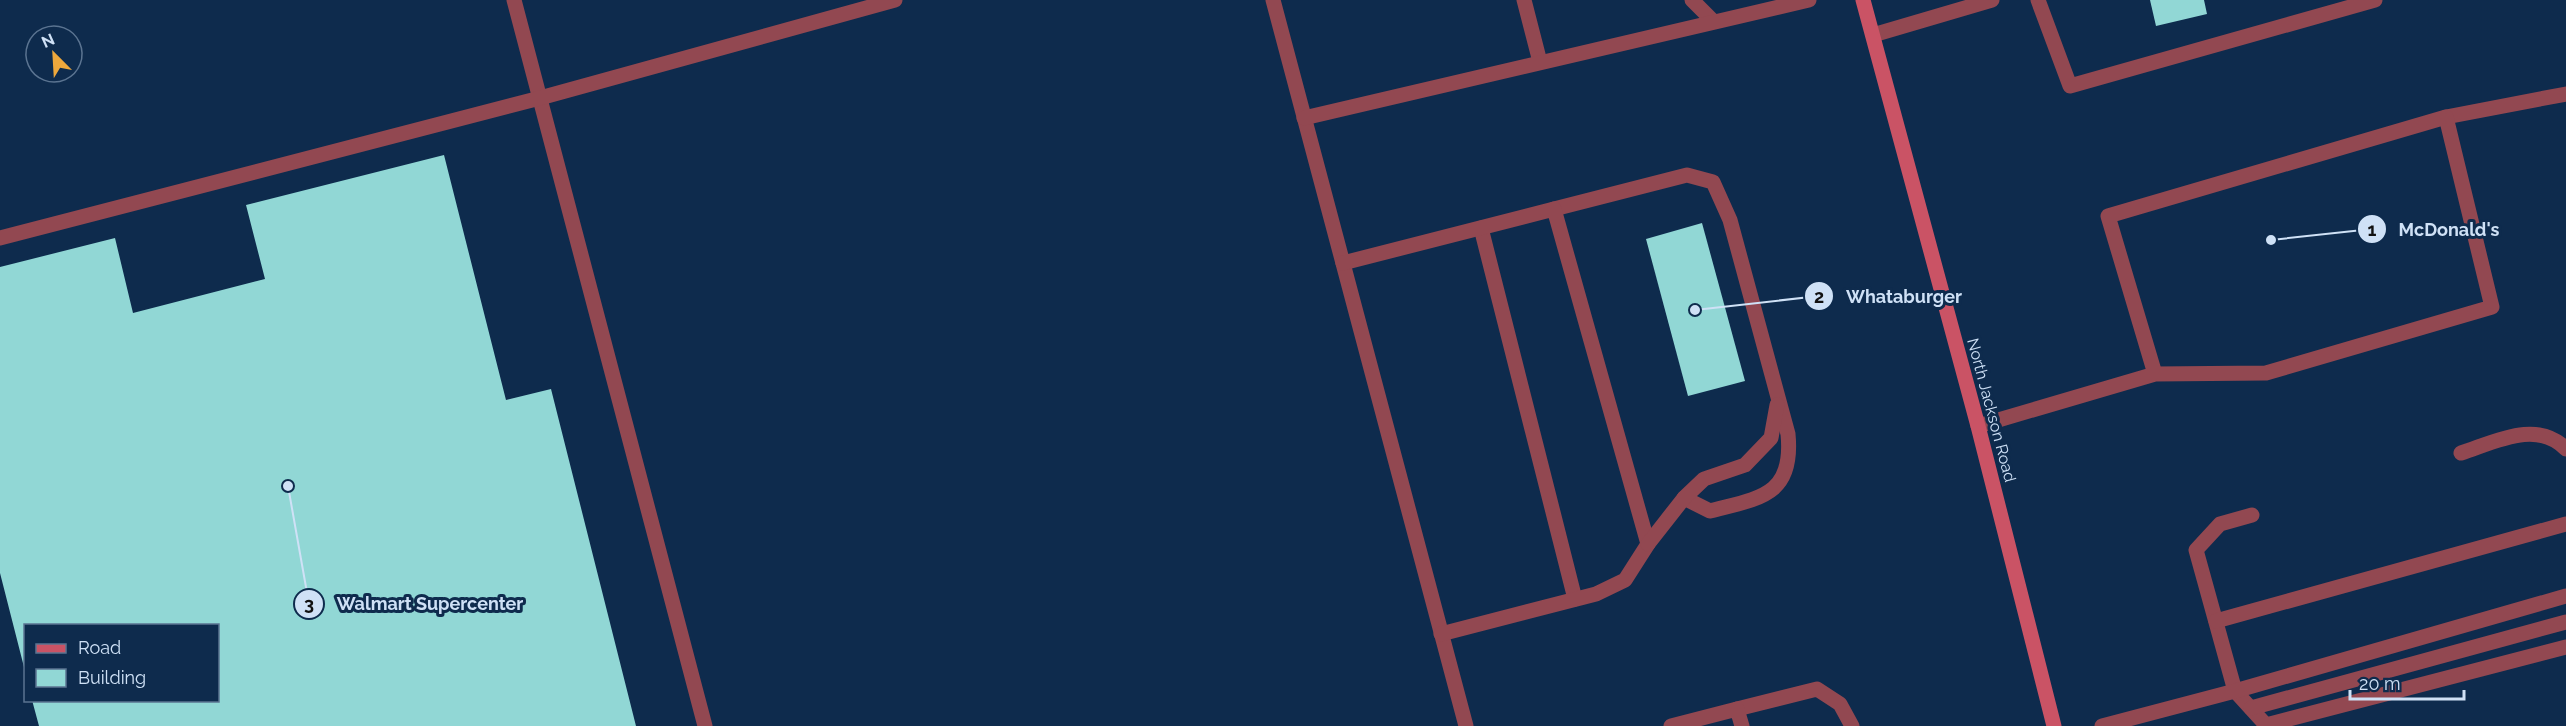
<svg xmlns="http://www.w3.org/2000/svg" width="2566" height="726" font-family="Raleway,sans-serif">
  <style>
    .building { fill: #91d7d5 }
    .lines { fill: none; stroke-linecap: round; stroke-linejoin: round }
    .lane { stroke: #924851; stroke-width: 15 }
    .secondary { stroke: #ca5365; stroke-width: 15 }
    .labels { text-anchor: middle; stroke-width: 6; stroke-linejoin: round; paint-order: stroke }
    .street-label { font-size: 16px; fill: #cfe1f6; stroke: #0e2b4d }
    .leader { fill: none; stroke: #cfe1f6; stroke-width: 2 }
    .callout-dot { fill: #cfe1f6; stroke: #0e2b4d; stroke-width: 2 }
    .mark-label { font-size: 18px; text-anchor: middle; font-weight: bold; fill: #111 }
    .callout-label { font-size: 18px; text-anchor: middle; font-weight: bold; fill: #cfe1f6; stroke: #0e2b4d; stroke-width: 6; stroke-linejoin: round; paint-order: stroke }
  </style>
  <rect width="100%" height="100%" fill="#0e2b4d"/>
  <g class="building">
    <polygon points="2150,0 2204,0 2207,14 2156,26"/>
    <polygon points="444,155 506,400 551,389 636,726 39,726 32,700 218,700 218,626 26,626 25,671 0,573 0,267 115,238 133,313 265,279 246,205"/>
    <polygon points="1702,223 1745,381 1688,396 1646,239"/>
  </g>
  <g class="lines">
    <g class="lane">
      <polyline points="514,0 705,726"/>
      <polyline points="1273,0 1466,726"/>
      <polyline points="1524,0 1540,62"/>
      <polyline points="1692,0 1713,21"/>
      <polyline points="2038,0 2070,86 2375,0"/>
      <polyline points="1873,35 1992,0"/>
      <polyline points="2446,117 2566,94"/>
      <polyline points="1304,118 1809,0"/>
      <path d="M1554 209 1687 175 1713 182 1730 220 1788 434C1794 496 1760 498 1710 511L1684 498"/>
      <polyline points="1481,228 1575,599"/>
      <polyline points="0,238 540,98 895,0"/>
      <polyline points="1343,263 1554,209 1648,544 1625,580 1596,594 1441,634"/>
      <polyline points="1978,426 2155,374 2266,373 2492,307 2446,117 2108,216 2155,374"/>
      <path d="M2461 453C2495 442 2537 419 2566 449"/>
      <polyline points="2252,515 2220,524 2196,550 2235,691 2266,725 2566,647"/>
      <polyline points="1648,544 1684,498 1704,479 1745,465 1771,438 1777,405"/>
      <polyline points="2216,621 2566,524"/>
      <polyline points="2251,708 2566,622"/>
      <polyline points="1737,709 1817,689 1840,704 1852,726"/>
      <polyline points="1671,726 1737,709 1742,726"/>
      <polyline points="2102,726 2235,691 2566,596"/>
    </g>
    <polyline class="secondary" points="1863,0 1978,426 2054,726"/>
  </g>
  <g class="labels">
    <g class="street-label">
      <text transform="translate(1992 410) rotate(75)" y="6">North Jackson Road</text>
    </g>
  </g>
  <path class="leader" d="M2271 240L2372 229M1695 310L1819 296M288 486L309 604"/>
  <g class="callout-dot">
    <circle cx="2271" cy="240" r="6"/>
    <circle cx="1695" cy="310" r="6"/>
    <circle cx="288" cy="486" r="6"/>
    <circle cx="2372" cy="229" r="15"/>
    <circle cx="1819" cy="296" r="15"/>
    <circle cx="309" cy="604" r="15"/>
  </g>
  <g class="mark-label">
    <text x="2372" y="236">1</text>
    <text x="1819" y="303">2</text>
    <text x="309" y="610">3</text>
  </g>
  <g class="callout-label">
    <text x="2449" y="236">McDonald's</text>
    <text x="1904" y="303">Whataburger</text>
    <text x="430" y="610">Walmart Supercenter</text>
  </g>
  <rect x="24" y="624" width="195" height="78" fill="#0e2b4d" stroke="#5b7491" stroke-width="1.5"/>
  <rect x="36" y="644" width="30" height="9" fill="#ca5365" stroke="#5b7491" stroke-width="1.5"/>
  <text x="78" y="654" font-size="18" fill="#cfe1f6">Road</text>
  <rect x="36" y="669" width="30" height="18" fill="#91d7d5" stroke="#5b7491" stroke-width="1.5"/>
  <text x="78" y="684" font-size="18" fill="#cfe1f6">Building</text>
  <g transform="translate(54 54) rotate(336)"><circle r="28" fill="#0e2b4d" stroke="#5b7491" stroke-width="1.5"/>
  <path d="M0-4.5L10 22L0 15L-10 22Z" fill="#eea83c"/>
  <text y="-9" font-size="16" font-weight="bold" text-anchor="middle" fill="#cfe1f6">N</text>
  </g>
  <path d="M2350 690v9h114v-9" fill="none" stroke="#cfe1f6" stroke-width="3"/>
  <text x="2359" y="690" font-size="18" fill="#cfe1f6" stroke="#0e2b4d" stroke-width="4.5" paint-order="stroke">20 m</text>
</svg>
